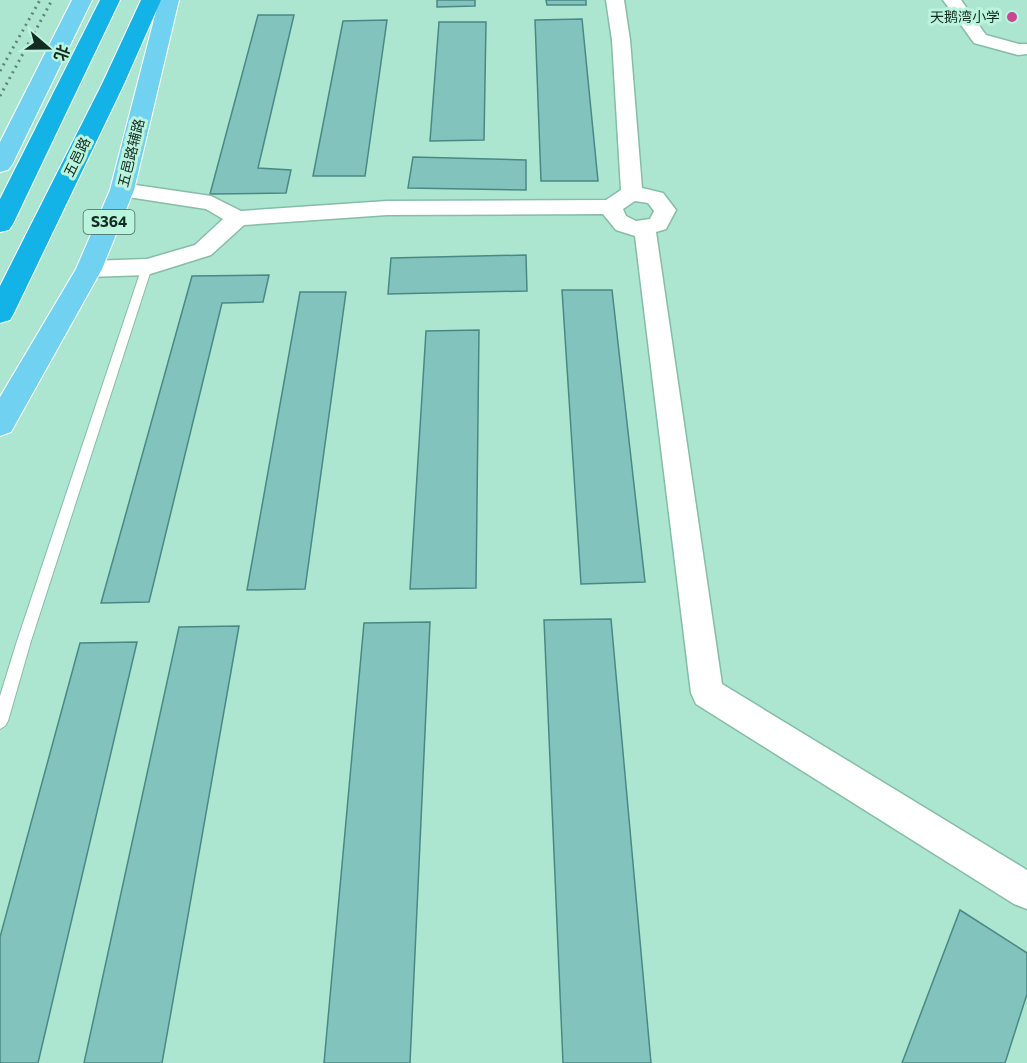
<svg xmlns="http://www.w3.org/2000/svg" width="1027" height="1063" font-family="Commissioner,'Noto Sans SC',sans-serif">
  <style>
    .building { fill: #82c3bd; stroke: #498984; stroke-width: 1.5 }
    .lines { fill: none; stroke-linecap: round; stroke-linejoin: round }
    .lane-casing { stroke: #85bda7; stroke-width: 2 }
    .street-casing { stroke: #85bda7; stroke-width: 3 }
    .primary-casing { stroke: #fff; stroke-width: 2 }
    .highway-casing { stroke: #fff; stroke-width: 2 }
    .lane { fill: #fff; fill-rule: evenodd }
    .street { fill: #fff; fill-rule: evenodd }
    .primary { fill: #71d1f1; fill-rule: evenodd }
    .highway { fill: #13b3e8; fill-rule: evenodd }
    .rail { stroke: #5e8576; stroke-width: 3; stroke-dasharray: 2 4.5; stroke-linecap: butt }
    .poi-dot { fill: #c74791; stroke: #baf4dd; stroke-width: 2 }
    .labels { text-anchor: middle; stroke-width: 6; stroke-linejoin: round; paint-order: stroke }
    .far-poi-label { font-size: 14px; fill: #142b22; stroke: #baf4dd; text-anchor: end }
    .far-street-label { font-size: 14px; fill: #142b22; stroke: #baf4dd }
    .shield { fill: #baf4dd; stroke: #46675a; stroke-width: 1.5 }
    .shield-label { font-size: 15px; font-weight: bold; fill: #142b22 }
  </style>
  <rect width="100%" height="100%" fill="#ade6d0"/>
  <g class="building">
    <polygon points="437,0 475,0 475,6 437,7"/>
    <polygon points="546,0 586,0 586,5 547,5"/>
    <polygon points="258,15 294,15 258,168 291,170 286,193 210,194"/>
    <polygon points="582,19 598,181 541,181 535,20"/>
    <polygon points="387,20 365,176 313,176 343,21"/>
    <polygon points="439,22 486,22 484,140 430,141"/>
    <polygon points="413,157 526,160 526,190 408,188"/>
    <polygon points="526,255 527,291 388,294 391,258"/>
    <polygon points="269,275 263,302 222,303 149,602 101,603 192,276"/>
    <polygon points="562,290 612,290 645,582 581,584"/>
    <polygon points="300,292 346,292 305,589 247,590"/>
    <polygon points="479,330 476,588 410,589 426,331"/>
    <polygon points="611,619 651,1063 563,1063 544,620"/>
    <polygon points="430,622 410,1063 324,1063 364,623"/>
    <polygon points="239,626 162,1063 84,1063 179,627"/>
    <polygon points="137,642 38,1063 0,1063 0,937 80,643"/>
    <polygon points="960,910 1027,953 1027,994 1005,1063 902,1063"/>
  </g>
  <g class="lines">
    <g class="lane-casing">
      <polygon id="lane" points="147,263 152,267 31,641 8,721 5,726 0,729 0,696 17,641 142,267"/>
    </g>
    <g class="street-casing">
      <g id="street">
        <path d="M606 0H624L630 40 642 188 663 193 676 210 666 229 656 232 722 684 1027 870V909L1014 904 696 704 691 693 635 236 616 230 603 214 387 215 244 225 211 255 147 275 89 277 81 275 78 269 81 263 89 261 147 259 195 245 223 219 206 209 115 195 111 190 115 185 122 183 211 196 241 211 387 201 606 200 621 190 612 40ZM635 201 648 203 654 211 650 219 636 221 626 216 623 209Z"/>
        <polygon points="943,0 961,0 986,35 1019,44 1027,44 1027,54 1018,55 974,43"/>
      </g>
    </g>
    <g class="primary-casing">
      <g id="primary">
        <polygon points="72,0 92,0 12,165 8,170 0,172 0,142"/>
        <polygon points="159,0 179,0 134,190 102,269 11,432 0,436 0,397 76,269 110,190"/>
      </g>
    </g>
    <g class="highway-casing">
      <g id="highway">
        <polygon points="100,0 120,0 13,224 9,230 0,232 0,199"/>
        <polygon points="141,0 161,0 124,84 14,313 10,320 0,323 0,286 102,84"/>
      </g>
    </g>
    <use href="#lane" class="lane"/>
    <use href="#street" class="street"/>
    <use href="#primary" class="primary"/>
    <use href="#highway" class="highway"/>
    <g class="rail">
      <polyline points="0,71 40,0"/>
      <polyline points="0,96 52,0"/>
    </g>
  </g>
  <circle class="poi-dot" cx="1012" cy="17" r="6"/>
  <g class="labels">
    <g class="far-poi-label">
      <text x="1000" y="22">天鹅湾小学</text>
    </g>
    <g class="far-street-label">
      <text transform="translate(131 153) rotate(-76)" y="5">五邑路辅路</text>
      <text transform="translate(77 157) rotate(-64)" y="5">五邑路</text>
    </g>
    <rect class="shield" x="83.5" y="210" width="51" height="24" rx="4.5"/>
    <g class="shield-label">
      <text x="109" y="227">S364</text>
    </g>
  </g>
  <g transform="translate(48 48) rotate(110)" stroke="#baf4dd" stroke-width="4.5" paint-order="stroke">
  <path d="M0-4.5L10 22L0 15L-10 22Z" fill="#142b22"/>
  <text y="-9" font-size="16" font-weight="bold" text-anchor="middle" fill="#142b22">北</text>
  </g>
</svg>
